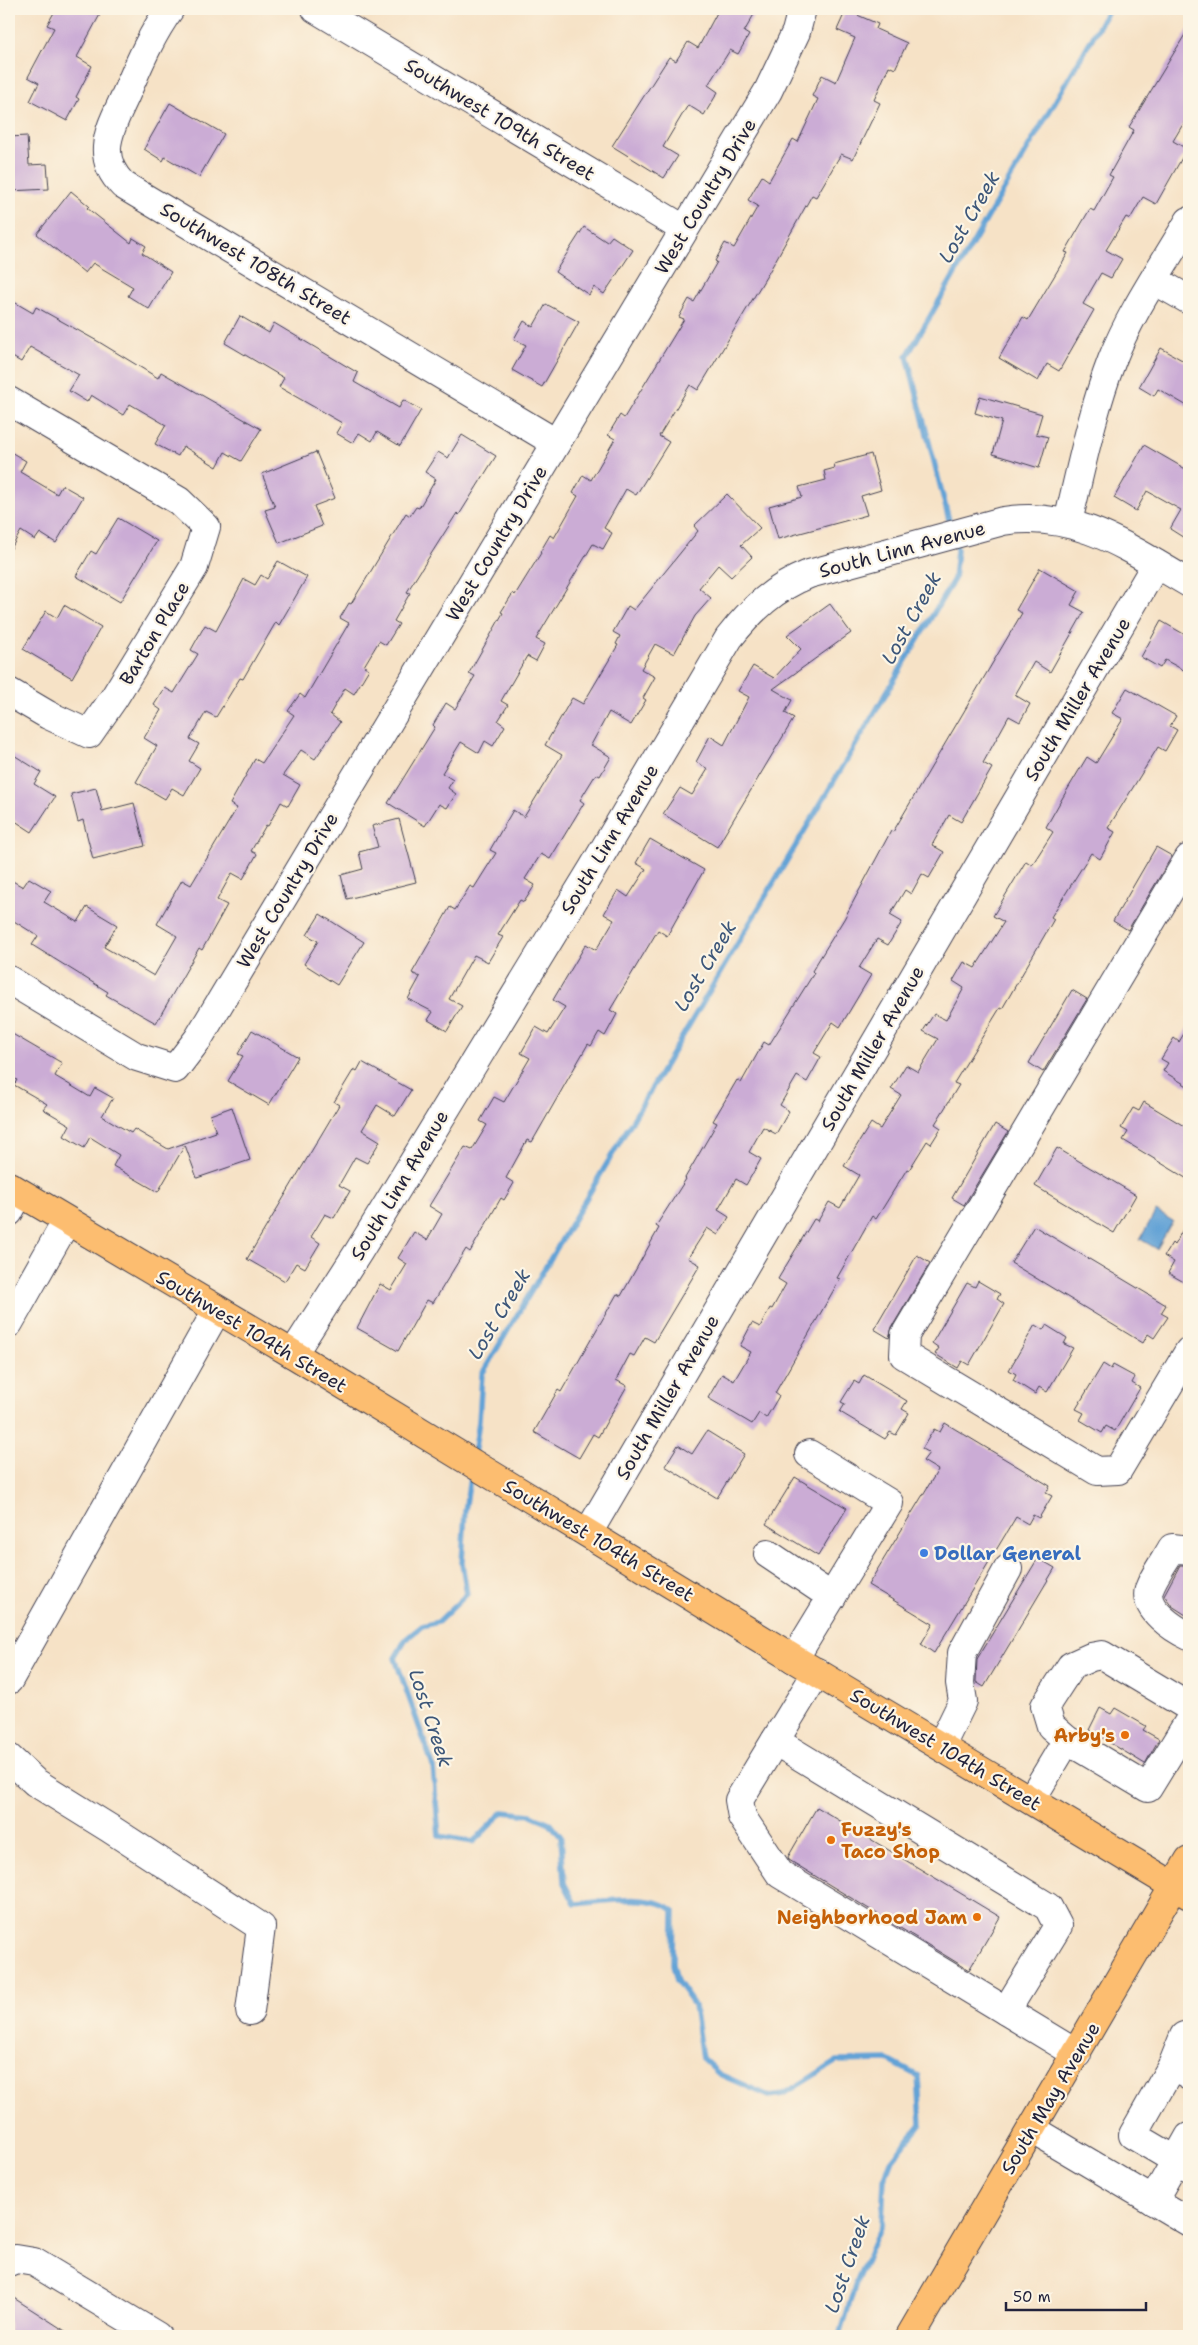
<svg xmlns="http://www.w3.org/2000/svg" width="1198" height="2345" font-family="'Shantell Sans',sans-serif">
  <style>
    .water { fill: #63a3d6; stroke: #426288 }
    .lines { fill: none; stroke-linecap: round; stroke-linejoin: round }
    .stream { stroke: #63a3d6; stroke-width: 5.5 }
    .building { fill: #cbacd5 }
    .minor-casing { stroke: #423f50; stroke-width: 30 }
    .major-casing { stroke: #423f50; stroke-width: 30 }
    .minor { stroke: #fff; stroke-width: 28 }
    .major { stroke: #fcbd6f; stroke-width: 28 }
    .shop-dot { fill: #3f7fe0; stroke: #fcf5e5; stroke-width: 2 }
    .food-dot { fill: #e8710a; stroke: #fcf5e5; stroke-width: 2 }
    .labels { text-anchor: middle; stroke-width: 4.5; stroke-linejoin: round; paint-order: stroke }
    .street-label { font-size: 19px; fill: #22223b; stroke: #fcf5e5 }
    .shop-label { font-size: 19px; font-weight: bold; fill: #366cbe; stroke: #fcf5e5; text-anchor: start }
    .food-label { font-size: 19px; font-weight: bold; fill: #c56008; stroke: #fcf5e5; text-anchor: end }
    .water-label { font-size: 20px; font-style: italic; fill: #3c5679; stroke: #fcf5e5 }
  </style>
  <rect width="100%" height="100%" fill="#fcf5e5"/>
  <filter id="ink" filterUnits="userSpaceOnUse"><feTurbulence type="fractalNoise" baseFrequency=".02" numOctaves="2"/><feDisplacementMap in="SourceGraphic" scale="10" xChannelSelector="R" yChannelSelector="G"/><feConvolveMatrix kernelMatrix="1 2 1 2 8 2 1 2 1" color-interpolation-filters="sRGB"/></filter>
  <filter id="wash" filterUnits="userSpaceOnUse"><feTurbulence type="fractalNoise" baseFrequency=".0096" numOctaves="4" result="noise"/><feDisplacementMap in="SourceGraphic" scale="20" xChannelSelector="R" yChannelSelector="G"/><feGaussianBlur stdDeviation="1.12" result="paint"/><feColorMatrix in="noise" values="0 0 0 0 0 0 0 0 0 0 0 0 0 0 0 0 0 1.4 0 .05"/><feComposite in="paint" operator="in"/></filter>
  <g filter="url(#wash)">
    <rect width="100%" height="100%" fill="#f6e2c6"/>
    <polygon class="water" points="1156,1211 1173,1221 1157,1249 1140,1239"/>
    <g class="lines">
      <g class="stream">
        <polyline points="951,528 907,356 1109,9"/>
        <polyline points="474,1455 479,1421 482,1374 954,579 957,550 955,542"/>
        <path d="M471 1471 465 1511 462 1563 467 1594 438 1622 422 1626 406 1639 395 1658 433 1766 439 1836 473 1842 503 1812 531 1815 550 1823 561 1837 564 1883 575 1904C602 1902 654 1892 674 1911L673 1964 677 1981 694 2005 702 2058 719 2074 769 2096 784 2094 837 2061 888 2060 918 2076 921 2124 891 2161 884 2179 882 2223 855 2285 840 2336"/>
      </g>
    </g>
    <g id="blocks">
      <g class="building">
        <polygon points="56,9 103,9 77,57 92,66 76,97 79,99 67,121 30,101 39,83 28,77 54,28 47,25"/>
        <polygon points="719,9 757,9 744,32 749,35 738,54 730,50 708,85 718,92 704,115 688,105 663,147 678,156 664,178 612,146 669,57 676,61 688,42 698,48"/>
        <polygon points="846,10 878,24 876,29 907,43 895,69 889,66 874,100 880,103 853,159 841,154 816,197 812,195 769,272 698,390 690,385 659,436 669,442 636,495 626,489 604,528 612,533 603,549 593,544 536,639 545,644 536,661 527,656 501,701 508,705 498,721 505,726 493,746 485,741 479,753 461,742 442,773 453,780 448,788 456,794 447,808 439,804 425,826 388,803 435,727 433,725 446,703 455,709 475,676 469,673 503,613 501,612 513,593 515,595 541,553 540,552 550,535 554,538 578,496 573,493 583,475 591,480 615,439 608,435 620,415 624,418 684,319 679,317 689,299 694,302 717,262 715,261 725,243 734,248 758,206 748,200 762,176 769,181 793,139 798,142 818,99 812,96 822,75 836,82 855,38 837,30"/>
        <polygon points="1189,28 1189,114 1173,141 1187,149 1156,204 1143,197 1130,219 1126,217 1106,250 1122,259 1111,278 1101,273 1083,304 1094,310 1059,371 1047,364 1038,381 999,358 1023,317 1028,320 1068,253 1065,252 1090,209 1094,211 1113,177 1109,175 1134,130 1129,127"/>
        <polygon points="170,103 224,134 199,177 165,157 163,161 144,149"/>
        <polygon points="27,136 29,165 47,164 49,189 9,191 9,137"/>
        <polygon points="71,191 89,206 87,208 131,243 133,238 146,246 142,253 171,272 149,309 128,296 133,287 93,263 85,273 37,234"/>
        <polygon points="584,227 607,242 612,236 633,250 604,294 594,287 589,295 555,272"/>
        <polygon points="9,299 33,313 36,307 99,342 158,378 161,372 261,429 241,461 225,452 217,467 183,446 178,456 155,444 166,425 130,404 123,415 91,395 87,402 69,391 79,375 30,347 21,362 9,355"/>
        <polygon points="546,304 579,322 542,387 512,370 526,345 514,339 524,321 533,327"/>
        <polygon points="240,316 269,333 274,323 358,373 354,382 399,408 403,400 421,410 400,446 377,432 372,441 359,433 353,443 336,433 342,423 279,387 284,378 225,343"/>
        <polygon points="1161,348 1189,364 1189,407 1158,389 1154,396 1139,387"/>
        <polygon points="980,396 1042,414 1036,434 1048,437 1039,468 993,454 1002,421 975,413"/>
        <polygon points="462,435 496,456 459,515 457,513 407,592 410,593 394,621 399,624 386,645 379,641 364,666 369,669 354,694 345,688 330,714 340,722 315,759 301,750 283,775 300,785 288,806 281,802 268,826 266,825 251,851 257,854 243,879 232,873 217,900 227,905 202,950 199,948 156,1023 106,995 108,992 32,945 38,936 9,918 9,879 23,887 29,878 51,891 44,902 78,922 87,907 117,925 104,947 154,976 177,936 157,924 182,880 191,885 237,808 230,804 255,759 262,763 294,715 288,711 300,694 305,698 349,623 340,618 349,603 351,604 406,513 410,516 416,507 419,508 436,479 425,472 438,452 448,458"/>
        <polygon points="1144,445 1189,471 1189,541 1170,529 1181,510 1147,491 1136,511 1114,498"/>
        <polygon points="9,451 26,461 20,472 57,494 62,485 83,497 56,543 40,533 35,540 21,531 9,552"/>
        <polygon points="316,452 335,498 314,506 322,526 279,543 265,510 275,507 262,474"/>
        <polygon points="871,454 881,490 861,496 867,515 778,539 769,506 802,497 799,487 826,480 824,471 835,468 834,464"/>
        <polygon points="727,494 760,528 741,545 752,557 731,577 718,565 699,588 711,598 695,616 674,654 655,644 641,669 655,677 643,698 646,700 631,725 609,712 591,745 611,757 600,776 596,774 580,800 584,803 550,859 541,854 525,879 535,885 524,902 520,900 498,935 503,937 488,962 474,955 449,999 462,1006 447,1031 428,1020 433,1012 408,999 420,977 412,973 450,907 455,910 470,886 474,888 496,853 490,850 513,810 524,817 562,755 545,745 572,698 583,704 618,645 616,644 620,636 613,632 628,606 634,610 698,531 694,526"/>
        <polygon points="118,518 157,541 120,602 76,576 91,551 96,554"/>
        <polygon points="278,561 307,577 279,625 276,622 243,679 240,678 216,717 206,712 190,739 199,744 189,761 200,768 184,795 172,788 165,799 136,782 157,746 144,738 161,710 154,705 165,688 174,693 198,654 191,650 205,625 216,631 244,579 255,585 261,575 267,579"/>
        <polygon points="1040,568 1079,591 1071,605 1084,612 1050,672 1034,662 1015,695 1030,704 1020,722 1009,716 983,763 992,768 961,822 949,815 932,845 944,852 929,878 922,874 911,894 905,890 890,915 902,922 888,945 877,939 859,968 871,975 840,1027 833,1022 814,1053 821,1057 807,1082 797,1076 780,1105 789,1111 776,1134 763,1127 749,1152 761,1159 746,1185 736,1179 718,1210 729,1217 718,1235 707,1228 688,1258 700,1265 654,1342 645,1337 634,1356 630,1354 616,1380 627,1386 598,1437 593,1434 579,1458 534,1432 558,1390 561,1392 617,1294 621,1296 659,1228 656,1226 686,1179 685,1178 717,1123 713,1121 737,1080 741,1083 764,1042 769,1045 814,973 812,971 844,919 891,831 893,832 1022,613 1016,610"/>
        <polygon points="830,604 851,633 773,689 792,700 785,713 794,718 717,847 663,814 680,788 692,795 708,769 696,762 710,736 724,745 749,697 738,691 753,666 774,678 801,649 787,635"/>
        <polygon points="64,605 101,627 72,678 23,649 46,611 57,618"/>
        <polygon points="1161,621 1189,637 1189,673 1165,660 1160,668 1141,657"/>
        <polygon points="1127,688 1176,716 1170,726 1177,730 1165,751 1158,747 1108,828 1115,832 1100,859 1091,853 1051,917 1054,919 1002,1009 1000,1008 954,1083 959,1085 935,1124 941,1128 931,1144 927,1141 909,1170 907,1169 876,1219 872,1216 837,1278 840,1279 775,1393 779,1396 766,1418 759,1413 752,1424 708,1398 722,1374 734,1381 751,1352 740,1346 752,1323 760,1327 770,1308 772,1309 786,1284 778,1279 814,1219 818,1221 829,1202 840,1208 859,1175 844,1166 871,1123 880,1129 901,1095 891,1089 906,1065 918,1072 938,1039 923,1031 934,1014 946,1020 964,988 953,981 964,962 975,968 1004,922 993,916 1026,861 1032,865 1053,832 1046,827 1063,797 1087,757 1096,763 1123,719 1112,713"/>
        <polygon points="9,752 41,772 34,784 55,797 32,832 9,817"/>
        <polygon points="96,788 102,811 134,803 145,846 93,859 83,820 78,822 71,794"/>
        <polygon points="399,819 416,882 347,899 341,875 363,869 359,852 378,847 372,826"/>
        <polygon points="650,839 704,870 667,936 658,930 610,1010 617,1014 605,1036 599,1032 591,1046 588,1044 532,1142 527,1140 506,1178 514,1183 504,1200 501,1198 470,1252 466,1249 433,1303 427,1300 398,1351 357,1328 380,1284 391,1290 407,1264 398,1258 414,1232 427,1240 442,1214 429,1206 465,1147 472,1150 487,1125 480,1121 494,1097 504,1102 530,1058 521,1053 536,1027 548,1034 565,1007 553,1000 586,944 596,950 614,920 604,914 618,890 628,897 646,869 636,863"/>
        <polygon points="1156,847 1172,856 1128,930 1113,921"/>
        <polygon points="320,914 364,942 337,985 304,964 318,941 307,935"/>
        <polygon points="1072,990 1087,999 1043,1072 1029,1063"/>
        <polygon points="1189,1025 1189,1087 1163,1071 1168,1063 1161,1059 1174,1038 1179,1042"/>
        <polygon points="252,1030 298,1057 269,1105 228,1081 243,1056 238,1054"/>
        <polygon points="9,1032 62,1063 55,1076 90,1097 95,1088 113,1098 102,1116 131,1133 134,1129 168,1149 216,1132 210,1115 232,1107 250,1160 197,1178 185,1145 158,1192 113,1166 119,1155 90,1137 84,1148 64,1136 70,1125 43,1109 47,1104 14,1085 17,1080 9,1075"/>
        <polygon points="362,1062 411,1090 395,1116 377,1105 362,1130 380,1141 367,1163 355,1157 339,1185 350,1191 334,1218 325,1214 311,1237 320,1243 305,1268 296,1263 285,1281 247,1259 339,1105 334,1102 354,1069 357,1071"/>
        <polygon points="1144,1102 1189,1129 1189,1180 1123,1140 1128,1132 1121,1128 1133,1108 1139,1111"/>
        <polygon points="995,1124 1008,1132 964,1205 952,1198"/>
        <polygon points="1057,1148 1136,1195 1114,1233 1035,1186"/>
        <polygon points="1189,1219 1189,1285 1168,1273 1174,1262 1164,1256 1172,1243 1174,1245"/>
        <polygon points="1034,1226 1166,1305 1161,1313 1168,1317 1154,1338 1148,1334 1143,1343 1011,1263"/>
        <polygon points="917,1255 930,1263 892,1327 889,1338 874,1329"/>
        <polygon points="978,1281 1000,1294 997,1299 1004,1304 969,1365 962,1361 958,1368 935,1354 939,1348 932,1343 967,1283 975,1287"/>
        <polygon points="1035,1325 1043,1330 1046,1325 1067,1338 1064,1344 1073,1348 1047,1392 1039,1387 1035,1394 1013,1380 1016,1374 1009,1370"/>
        <polygon points="1103,1364 1111,1369 1113,1365 1135,1377 1132,1383 1140,1388 1115,1431 1106,1426 1102,1433 1080,1420 1084,1413 1076,1409"/>
        <polygon points="864,1375 907,1401 902,1409 909,1413 896,1435 890,1432 885,1439 840,1412 845,1404 841,1402 854,1381 859,1384"/>
        <polygon points="945,1423 1050,1486 1046,1493 1052,1496 1039,1518 1033,1515 1028,1524 1016,1517 934,1653 921,1644 933,1624 868,1585 938,1470 923,1461 929,1453 922,1449 934,1429 940,1432"/>
        <polygon points="707,1431 744,1454 717,1498 665,1466 678,1445 692,1454"/>
        <polygon points="795,1477 847,1508 818,1556 766,1524"/>
        <polygon points="1038,1558 1055,1568 984,1687 976,1682 977,1659"/>
        <polygon points="1180,1565 1189,1565 1189,1617 1172,1606 1164,1595"/>
        <polygon points="1100,1708 1111,1714 1115,1708 1146,1726 1143,1730 1159,1739 1145,1764 1089,1730"/>
        <polygon points="817,1807 1000,1917 969,1970 789,1860 788,1857"/>
        <polygon points="9,2295 73,2336 9,2336"/>
      </g>
    </g>
  </g>
  <g filter="url(#ink)">
    <use href="#blocks" fill-opacity="0" stroke="#423f50" stroke-width="1"/>
    <g class="lines">
      <g class="minor-casing">
        <g id="minor">
          <path d="M170 9C151 35 139 64 126 94 119 110 108 129 107 147 106 162 113 175 123 185L556 443"/>
          <polyline points="316,9 684,229"/>
          <polyline points="1154,280 1189,300"/>
          <polyline points="9,401 179,501 206,527 194,567 114,698 89,734 48,715 9,692"/>
          <path d="M1068 522C1081 468 1092 412 1112 360 1131 311 1163 266 1189 221"/>
          <polyline points="1189,858 905,1335 904,1355 1097,1471 1118,1470 1189,1351"/>
          <polyline points="9,980 137,1057 175,1069 198,1039 768,91 796,32 802,9"/>
          <polyline points="9,1212 19,1193"/>
          <polyline points="9,1323 66,1222"/>
          <path d="M293 1354 359 1251 593 868 729 638C752 609 774 588 809 574L1003 521C1076 509 1130 549 1189 583"/>
          <polyline points="588,1533 1156,564"/>
          <path d="M1189 1550 1172 1548C1165 1561 1154 1575 1149 1589 1143 1609 1174 1629 1189 1636"/>
          <polyline points="768,1554 832,1597"/>
          <polyline points="794,1659 889,1503 809,1454"/>
          <polyline points="817,1672 739,1800 742,1817 780,1874 1077,2054"/>
          <polyline points="9,1680 217,1310"/>
          <polyline points="1189,1707 1102,1655 1091,1657 1071,1666 1045,1706 1051,1726 1067,1740 1148,1788 1189,1721"/>
          <polyline points="775,1741 1048,1907 1058,1926 1006,2011"/>
          <polyline points="941,1746 963,1701 960,1683 962,1653 1008,1569"/>
          <polyline points="9,1758 35,1782 109,1828 261,1927 250,2011"/>
          <polyline points="1031,1800 1067,1740"/>
          <polyline points="1172,2066 1184,2036"/>
          <polyline points="1189,2076 1172,2066 1133,2135 1189,2168"/>
          <polyline points="1032,2129 1189,2222"/>
          <polyline points="1153,2201 1189,2137"/>
          <polyline points="9,2262 16,2259 34,2262 157,2336"/>
        </g>
      </g>
      <g class="major-casing">
        <g id="major">
          <polyline points="9,1186 293,1354 794,1659 1189,1895"/>
          <polyline points="910,2336 1189,1860"/>
        </g>
      </g>
      <use href="#minor" class="minor"/>
      <use href="#major" class="major"/>
    </g>
  </g>
  <circle class="shop-dot" cx="924" cy="1553" r="5"/>
  <g class="food-dot">
    <circle cx="1125" cy="1735" r="5"/>
    <circle cx="831" cy="1840" r="5"/>
    <circle cx="977" cy="1917" r="5"/>
  </g>
  <g class="labels">
    <g class="street-label">
      <text transform="translate(500 119) rotate(31)" y="7">Southwest 109th Street</text>
      <text transform="translate(705 196) rotate(-59)" y="7">West Country Drive</text>
      <text transform="translate(256 263) rotate(31)" y="7">Southwest 108th Street</text>
      <text transform="translate(496 543) rotate(-59)" y="7">West Country Drive</text>
      <text transform="translate(902 549) rotate(-15)" y="7">South Linn Avenue</text>
      <text transform="translate(154 633) rotate(-59)" y="7">Barton Place</text>
      <text transform="translate(1077 699) rotate(-59)" y="7">South Miller Avenue</text>
      <text transform="translate(609 839) rotate(-59)" y="7">South Linn Avenue</text>
      <text transform="translate(287 890) rotate(-59)" y="7">West Country Drive</text>
      <text transform="translate(872 1048) rotate(-60)" y="7">South Miller Avenue</text>
      <text transform="translate(399 1185) rotate(-59)" y="7">South Linn Avenue</text>
      <text transform="translate(252 1331) rotate(31)" y="7">Southwest 104th Street</text>
      <text transform="translate(667 1397) rotate(-60)" y="7">South Miller Avenue</text>
      <text transform="translate(599 1540) rotate(31)" y="7">Southwest 104th Street</text>
      <text transform="translate(946 1749) rotate(31)" y="7">Southwest 104th Street</text>
      <text transform="translate(1050 2098) rotate(-59)" y="7">South May Avenue</text>
    </g>
    <g class="shop-label">
      <text x="934" y="1560">Dollar General</text>
    </g>
    <g class="food-label">
      <text x="1115" y="1742">Arby's</text>
      <text x="841" y="1836" text-anchor="start">Fuzzy's<tspan x="841" dy="22">Taco Shop</tspan></text>
      <text x="967" y="1924">Neighborhood Jam</text>
    </g>
    <g class="water-label">
      <text transform="translate(969 217) rotate(-60)" y="7">Lost Creek</text>
      <text transform="translate(911 618) rotate(-61)" y="7">Lost Creek</text>
      <text transform="translate(705 966) rotate(-59)" y="7">Lost Creek</text>
      <text transform="translate(499 1314) rotate(-59)" y="7">Lost Creek</text>
      <text transform="translate(431 1718) rotate(72)" y="7">Lost Creek</text>
      <text transform="translate(847 2264) rotate(-71)" y="7">Lost Creek</text>
    </g>
  </g>
  <rect width="1198" height="2345" fill="none" stroke="#fcf5e5" stroke-width="30"/>
  <path d="M1006 2302v8h140v-8" fill="none" stroke="#22223b" stroke-width="2.5"/>
  <text x="1013" y="2302" font-size="15" fill="#22223b" stroke="#fcf5e5" stroke-width="4" paint-order="stroke">50 m</text>
</svg>
